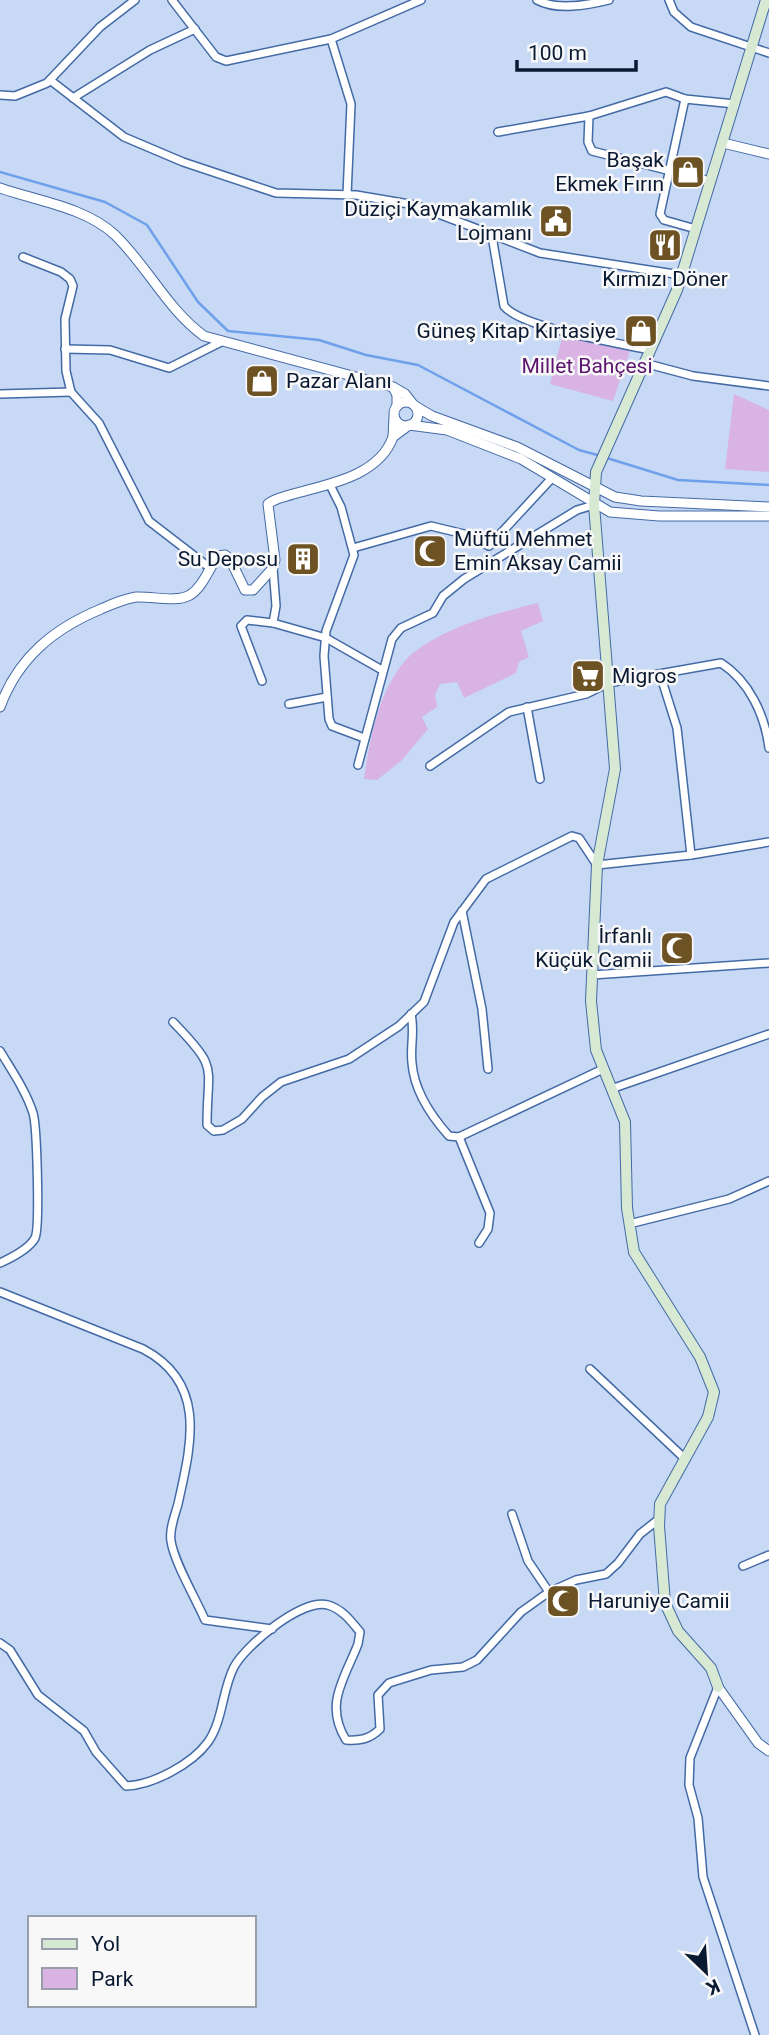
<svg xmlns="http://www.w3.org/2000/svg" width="769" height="2035" font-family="Roboto,sans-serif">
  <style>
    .green { fill: #d8b3e3 }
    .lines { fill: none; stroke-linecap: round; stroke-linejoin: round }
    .stream { stroke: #6fa0eb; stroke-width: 2.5 }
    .minor-casing { stroke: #446aa6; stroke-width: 10 }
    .tertiary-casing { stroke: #446aa6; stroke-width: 11 }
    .secondary-casing { stroke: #446aa6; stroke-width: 12 }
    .minor { stroke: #fff; stroke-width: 7 }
    .tertiary { stroke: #fff; stroke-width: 9 }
    .secondary { stroke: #d7e8d3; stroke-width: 10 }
    .labels { text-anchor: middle; stroke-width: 5; stroke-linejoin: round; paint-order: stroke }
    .poi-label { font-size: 21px; fill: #0a1932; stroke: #f8f8f8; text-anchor: end }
    .park-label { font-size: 21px; fill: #5d146f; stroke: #f8f8f8 }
  </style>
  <rect width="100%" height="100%" fill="#c7d9f4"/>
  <g class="green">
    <polygon points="563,334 631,348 613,401 550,384"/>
    <polygon points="734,394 769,410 769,472 725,469"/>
    <path d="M538 603 543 621 521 631 529 657 519 662 516 673 464 698 457 682 440 684 435 695 437 707 422 717 428 729 402 760 377 780 364 779C370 740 378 693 404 662 431 631 499 612 538 603Z"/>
  </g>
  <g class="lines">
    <g class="stream">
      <polyline points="0,172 105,202 147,225 198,302 228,331 319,340 366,355 418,365 579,450 601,456"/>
      <polyline points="607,458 678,480 769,485"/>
    </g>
    <g class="minor-casing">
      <g id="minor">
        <polyline points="172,0 216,57 226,61 331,39 421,0"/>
        <path d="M537 0C557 11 588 5 609 0"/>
        <polyline points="669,0 674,12 691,27 769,53"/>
        <polyline points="331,39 351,104 347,195"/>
        <polyline points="50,80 124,137 183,162 276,193 356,195 415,205 540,253 681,275"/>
        <polyline points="0,95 15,96 47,83 100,27 135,0"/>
        <polyline points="73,98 150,50 195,29"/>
        <polyline points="685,99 660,214 664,220 696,229"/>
        <polyline points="589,116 588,142 592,151 710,181"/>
        <polyline points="498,132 589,116 666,92 685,99 735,104"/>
        <path d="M492 236 504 306C522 328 618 343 650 350"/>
        <polyline points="23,257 61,272 70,279 73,286 65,319 66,371 71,392 99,423 149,521 210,568"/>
        <polyline points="65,349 110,350 169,368 221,342"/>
        <polyline points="644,363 693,376 769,386"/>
        <polyline points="0,394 71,392"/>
        <polyline points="330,485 341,507 354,555 326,631 324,656 329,719 332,726 364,738"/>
        <polyline points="353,548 431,526 468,535 489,546 552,478"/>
        <polyline points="273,568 276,606 273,623 326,638 382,670"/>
        <polyline points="660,674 677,728 691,855"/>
        <polyline points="262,681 241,626 247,620 273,623"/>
        <polyline points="289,704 327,697"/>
        <polyline points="527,707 540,779"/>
        <polyline points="358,765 392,639 401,628 433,613 443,596 464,579 577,510 594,505"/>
        <path d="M430 766 509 712 586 694 608 683 721 663C749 681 765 715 769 748"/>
        <polyline points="462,911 482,1009 488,1069"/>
        <polyline points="592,975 769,963"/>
        <path d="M411 1014C415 1032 410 1046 412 1063 414 1090 432 1117 449 1136L459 1137 603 1069"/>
        <path d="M173 1022C220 1070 207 1064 207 1125L214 1131 223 1130 242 1119 262 1097 281 1082 349 1059 399 1026 424 1002 454 922 486 879 572 836 579 838 597 865 691 855 769 842"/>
        <path d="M0 1051C12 1071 26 1091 33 1113 37 1126 40 1228 35 1238 29 1249 11 1258 0 1263"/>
        <polyline points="611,1089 769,1034"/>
        <polyline points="459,1137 490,1213 488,1229 479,1243"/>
        <polyline points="629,1224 729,1199 769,1181"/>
        <path d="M0 1292 143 1349C208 1383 191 1445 178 1504 175 1515 169 1530 171 1541 174 1562 196 1599 205 1620L272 1629"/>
        <polyline points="590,1369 683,1457"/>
        <polyline points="512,1514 528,1561 549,1592"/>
        <polyline points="743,1566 769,1555"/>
        <path d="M0 1643 10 1650 38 1695 84 1731 96 1752 126 1786C153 1785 192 1764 208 1742 223 1721 222 1690 234 1667 246 1645 302 1598 328 1605 342 1609 351 1621 360 1632L358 1644C344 1680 324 1704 346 1740 360 1741 370 1739 380 1729L378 1695 389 1683 431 1670 463 1667 477 1660 521 1612 549 1592 576 1580 606 1574 618 1563 640 1534 659 1519"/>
        <polyline points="718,1687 690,1758 689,1785 698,1818 703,1877 755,2035"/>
      </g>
    </g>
    <g class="tertiary-casing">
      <g id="tertiary">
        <polyline points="723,143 769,154"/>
        <path d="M0 188C37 201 85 207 115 235 148 267 167 309 204 336L393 387"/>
        <circle cx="406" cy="414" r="12"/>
        <polyline points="397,406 397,395 393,387 405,394 412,403"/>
        <polyline points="415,406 432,416 517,447 615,497 641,501 769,507"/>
        <polyline points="394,417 393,437 409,425 447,430 521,459 610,512 659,516 769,516"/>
        <path d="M0 707C18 658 53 629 101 609 112 604 124 599 136 597 152 596 176 603 190 595 203 587 209 568 218 556L225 555 230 559 245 590H253L273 568 275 560 268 504C275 498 285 497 293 494 329 484 379 476 393 437"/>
        <polyline points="718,1687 758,1743 769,1751"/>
      </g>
    </g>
    <g class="secondary-casing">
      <polyline id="secondary" points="718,1687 711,1668 678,1631 665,1603 659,1526 660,1504 708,1417 714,1392 700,1357 634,1252 627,1208 625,1122 596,1050 591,1001 597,865 615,769 594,505 596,472 677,290 766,0"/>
    </g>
    <use href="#minor" class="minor"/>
    <use href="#tertiary" class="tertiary"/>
    <use href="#secondary" class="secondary"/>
  </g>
  <defs>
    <g id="shop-square" transform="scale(1.75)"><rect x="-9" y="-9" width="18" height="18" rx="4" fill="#6d5224" stroke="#f8f8f8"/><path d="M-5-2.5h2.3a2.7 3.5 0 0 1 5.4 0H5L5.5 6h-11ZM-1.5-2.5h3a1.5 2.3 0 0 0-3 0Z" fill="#fff"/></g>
    <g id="civic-square" transform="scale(1.75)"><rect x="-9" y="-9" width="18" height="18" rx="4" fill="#6d5224" stroke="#f8f8f8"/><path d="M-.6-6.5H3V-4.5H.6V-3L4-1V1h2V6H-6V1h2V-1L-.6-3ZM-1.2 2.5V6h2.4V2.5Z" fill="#fff"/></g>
    <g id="restaurant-square" transform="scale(1.75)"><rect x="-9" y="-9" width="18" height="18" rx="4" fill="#6d5224" stroke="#f8f8f8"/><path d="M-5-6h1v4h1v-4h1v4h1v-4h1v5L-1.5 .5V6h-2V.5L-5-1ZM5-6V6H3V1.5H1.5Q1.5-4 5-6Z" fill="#fff"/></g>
    <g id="mosque-square" transform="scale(1.75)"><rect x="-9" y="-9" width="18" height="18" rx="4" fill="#6d5224" stroke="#f8f8f8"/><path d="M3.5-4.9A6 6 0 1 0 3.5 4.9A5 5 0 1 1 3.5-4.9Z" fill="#fff"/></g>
    <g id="building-square" transform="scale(1.75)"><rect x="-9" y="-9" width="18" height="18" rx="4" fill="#6d5224" stroke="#f8f8f8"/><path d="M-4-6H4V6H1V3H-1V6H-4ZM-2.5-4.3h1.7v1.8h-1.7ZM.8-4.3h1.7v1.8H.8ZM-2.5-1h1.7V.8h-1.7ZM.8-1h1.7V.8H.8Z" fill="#fff"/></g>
    <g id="supermarket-square" transform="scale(1.75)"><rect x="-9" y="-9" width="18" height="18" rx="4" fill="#6d5224" stroke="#f8f8f8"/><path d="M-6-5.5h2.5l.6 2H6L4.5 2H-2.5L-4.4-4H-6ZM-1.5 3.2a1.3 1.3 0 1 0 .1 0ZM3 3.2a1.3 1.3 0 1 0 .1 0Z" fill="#fff"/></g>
  </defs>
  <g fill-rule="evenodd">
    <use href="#shop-square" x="688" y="172"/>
    <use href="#civic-square" x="556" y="221"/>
    <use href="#restaurant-square" x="665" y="245"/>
    <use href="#shop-square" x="641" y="331"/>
    <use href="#shop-square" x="262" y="381"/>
    <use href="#mosque-square" x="430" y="551"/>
    <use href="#building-square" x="303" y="559"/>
    <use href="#supermarket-square" x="588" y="676"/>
    <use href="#mosque-square" x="677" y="948"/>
    <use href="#mosque-square" x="563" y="1601"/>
  </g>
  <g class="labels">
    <g class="poi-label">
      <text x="664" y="167">Başak<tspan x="664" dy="24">Ekmek Fırın</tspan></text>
      <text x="532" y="216">Düziçi Kaymakamlık<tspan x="532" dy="24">Lojmanı</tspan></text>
      <text x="665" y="286" text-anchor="middle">Kırmızı Döner</text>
      <text x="616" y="338">Güneş Kitap Kırtasiye</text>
      <text x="286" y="388" text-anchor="start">Pazar Alanı</text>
      <text x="454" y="546" text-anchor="start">Müftü Mehmet<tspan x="454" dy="24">Emin Aksay Camii</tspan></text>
      <text x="278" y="566">Su Deposu</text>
      <text x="612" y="683" text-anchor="start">Migros</text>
      <text x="652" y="943">İrfanlı<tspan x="652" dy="24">Küçük Camii</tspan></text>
      <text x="588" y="1608" text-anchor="start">Haruniye Camii</text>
    </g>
    <g class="park-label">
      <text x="587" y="373">Millet Bahçesi</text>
    </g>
  </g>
  <rect x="28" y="1916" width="228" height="91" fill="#f8f8f8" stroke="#999fa9" stroke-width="2"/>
  <rect x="42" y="1939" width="35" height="10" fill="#d7e8d3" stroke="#999fa9" stroke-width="2"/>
  <text x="91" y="1951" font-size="21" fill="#0a1932">Yol</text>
  <rect x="42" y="1968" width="35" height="21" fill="#d8b3e3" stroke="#999fa9" stroke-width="2"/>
  <text x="91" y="1986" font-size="21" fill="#0a1932">Park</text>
  <g transform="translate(706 1972) rotate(155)" stroke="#f8f8f8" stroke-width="5" paint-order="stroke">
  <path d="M0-5L12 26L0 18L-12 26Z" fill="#0a1932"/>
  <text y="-10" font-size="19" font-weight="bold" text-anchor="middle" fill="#0a1932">K</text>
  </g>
  <path d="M517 60v10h119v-10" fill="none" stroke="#0a1932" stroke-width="3.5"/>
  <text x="528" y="60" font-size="21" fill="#0a1932" stroke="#f8f8f8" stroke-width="5" paint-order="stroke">100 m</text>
</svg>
